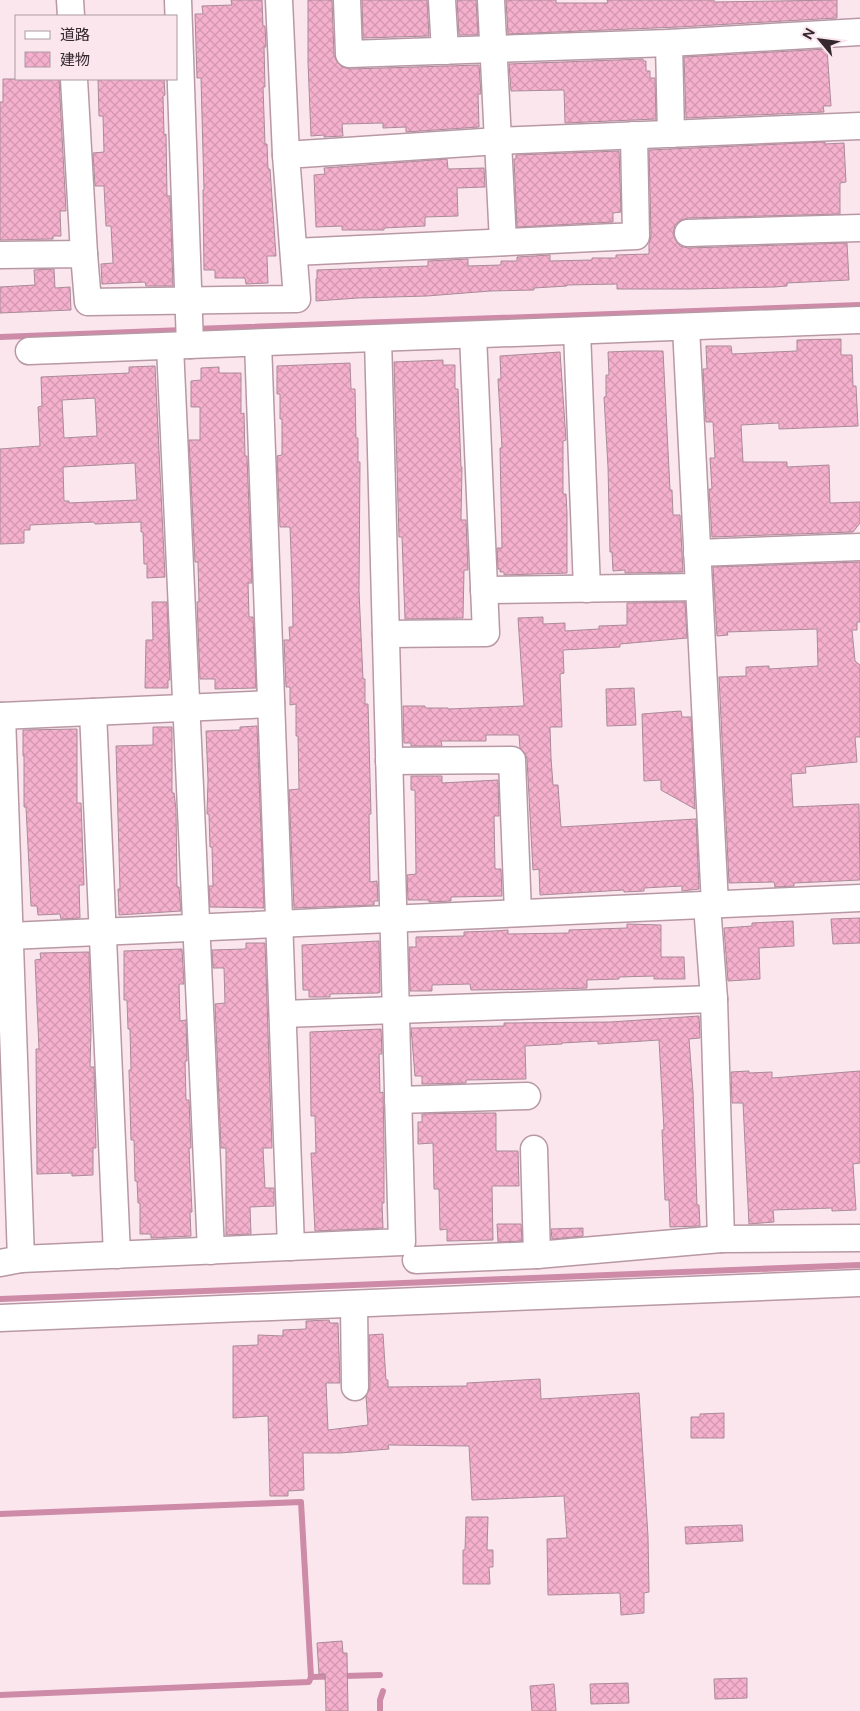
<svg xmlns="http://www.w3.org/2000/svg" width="860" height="1711" font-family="'DM Sans','Noto Sans JP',sans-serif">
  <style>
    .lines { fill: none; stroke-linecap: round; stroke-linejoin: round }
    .stream { stroke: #cd8ba8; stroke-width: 6 }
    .building { fill: url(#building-cross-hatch); stroke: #aa8b98; fill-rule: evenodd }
    .minor-casing { stroke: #b898a5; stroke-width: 29 }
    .minor { stroke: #fff; stroke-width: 26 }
  </style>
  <defs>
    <pattern id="building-cross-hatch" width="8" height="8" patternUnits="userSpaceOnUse" patternTransform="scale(1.25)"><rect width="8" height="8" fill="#f5b0cd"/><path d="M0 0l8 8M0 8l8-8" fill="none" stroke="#d397b0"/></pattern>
  </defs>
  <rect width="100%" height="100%" fill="#fbe6ee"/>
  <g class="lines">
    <g class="stream">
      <polyline points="194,329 860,305"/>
      <polyline points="0,337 184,330"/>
      <polyline points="0,1299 860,1265"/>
      <polyline points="0,1514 301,1502 311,1677"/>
      <polyline points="0,1695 309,1682 311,1677 380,1675"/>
      <polyline points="380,1711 380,1700 383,1691"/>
    </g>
  </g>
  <g class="building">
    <polygon points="231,0 262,0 263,26 265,26 266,47 264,47 265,87 263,87 265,144 267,144 268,169 270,169 276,256 267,256 268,283 246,284 245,278 215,278 215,270 204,270 203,190 204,190 201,78 197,78 195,14 203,14 202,6 232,5"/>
    <polygon points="308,0 332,0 334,55 337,62 342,67 350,69 479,65 481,94 478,94 479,127 406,132 406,127 383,128 383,123 342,124 343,136 324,137 324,135 311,136 308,62"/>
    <polygon points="362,0 427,0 429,36 363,38"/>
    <polygon points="457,0 476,0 478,35 459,35"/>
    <polygon points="506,0 556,0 556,3 608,3 607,0 714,0 714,2 837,0 837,18 679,27 508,34"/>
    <polygon points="827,49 831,106 823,106 824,112 686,118 684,57"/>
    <polygon points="643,59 643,61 646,61 646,71 650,71 650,78 655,78 656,119 565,123 564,90 511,91 509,64"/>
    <polygon points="3,79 59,79 66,211 60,211 61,236 53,236 53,239 0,240 0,102 3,102"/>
    <polygon points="98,79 164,79 165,95 163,96 164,135 166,134 167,196 170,196 173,286 146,286 145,282 102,284 101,264 113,263 111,226 106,226 104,186 95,186 93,153 104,152 103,116 99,116"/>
    <polygon points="825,142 825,144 844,143 846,182 840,183 840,214 688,218 681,220 675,225 673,234 676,241 680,246 688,248 847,243 849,280 787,283 787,286 774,287 690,289 617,289 617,284 567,285 567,286 534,288 534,290 490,291 427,296 358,298 316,301 316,279 317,279 317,270 428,266 428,261 468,259 468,266 501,265 501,261 517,261 517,257 550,255 550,261 592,260 592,258 616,258 616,255 649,254 649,244 651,236 649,150"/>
    <polygon points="619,151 621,212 613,213 613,222 517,227 514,159 516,159 516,155"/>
    <polygon points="447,159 448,169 484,168 485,187 457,188 458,216 425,217 425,226 384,228 384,230 342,230 342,226 316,227 314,175 325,174 324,168"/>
    <polygon points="54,269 55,288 70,287 71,310 0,313 0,287 35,285 34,270"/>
    <polygon points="841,339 841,355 852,355 853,386 856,386 858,426 779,429 779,423 741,425 743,462 787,462 787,467 829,465 830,503 860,502 860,523 853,532 712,537 709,489 712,489 710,458 715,458 713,422 706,422 703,369 707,369 706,346 731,346 732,354 797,351 797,340"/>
    <polygon points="633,351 663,351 670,490 672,490 673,515 680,515 683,572 625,573 625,570 613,571 612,552 610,552 608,467 604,397 606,397 606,375 609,375 608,352"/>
    <polygon points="560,352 566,440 563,441 563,494 566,494 567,513 567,573 504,575 504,572 500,572 500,569 498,569 497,548 502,548 500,448 502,448 498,379 501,379 500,356"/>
    <polygon points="443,360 443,365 455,365 455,389 458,389 461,467 462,467 461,520 466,520 468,570 464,570 463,618 405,619 402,537 399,537 394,362"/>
    <polygon points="350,363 351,389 355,389 356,438 358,438 358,462 360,462 359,591 363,679 365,679 365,704 368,704 371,814 369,814 370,882 377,881 378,901 374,901 374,905 294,908 289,790 299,789 298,736 296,736 296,704 290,705 290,687 286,687 284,640 290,640 289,627 293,627 292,579 290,527 280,527 277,456 282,455 282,419 280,419 280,394 277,394 277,366"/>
    <path d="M155 366 165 577 147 578V564H144L143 532H141V522L95 524 94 522 30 525V530H24V543L0 544V449L40 446 38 407 42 406 41 377 129 373V367ZM95 398 97 436 64 438 62 400ZM135 463 137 500 69 503V501H64L63 467Z"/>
    <polygon points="219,367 219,373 241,373 241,414 244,413 245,456 247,456 252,583 248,583 249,617 253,617 256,688 215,689 215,679 200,679 197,602 199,602 198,562 195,562 189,440 200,440 200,407 191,407 191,381 201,380 201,368"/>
    <polygon points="860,562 860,622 857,622 857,630 852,630 855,661 860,665 860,737 855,737 857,762 805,767 806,773 791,774 793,807 859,804 860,880 794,883 794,886 775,887 774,882 729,883 719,677 746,676 746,667 769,666 769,669 818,666 817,629 727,632 728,635 717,636 713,567"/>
    <polygon points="152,602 167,602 170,680 168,680 168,688 145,688 146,640 153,640"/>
    <polygon points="685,602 687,638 620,644 620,647 563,650 564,673 560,674 562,727 550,727 551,758 553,785 558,785 561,827 696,819 699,889 682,891 682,886 644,888 644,891 624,892 624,890 540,895 539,869 533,870 527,759 525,753 520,748 519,735 486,735 486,741 441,741 442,746 411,746 411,743 404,743 403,706 425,706 425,708 448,708 448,709 524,706 518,618 543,617 543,624 565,623 565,631 599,629 599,626 627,625 627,603"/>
    <polygon points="634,688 636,725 607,726 606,689"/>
    <polygon points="681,711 682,717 691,717 695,809 661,790 661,780 644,781 642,714"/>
    <polygon points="257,726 264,908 210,907 209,886 213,886 212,847 210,847 209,814 207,814 208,780 206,731 240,730 240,727"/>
    <polygon points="153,727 172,727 172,793 174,793 176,809 177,887 179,887 181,911 119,915 118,889 120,889 116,746 153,745"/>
    <polygon points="77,729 77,803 81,803 84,885 79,885 80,918 61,919 60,914 38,915 37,906 31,906 26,807 24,807 24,756 23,756 23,730"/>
    <polygon points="411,776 442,776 442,783 498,780 499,816 494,816 495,869 501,869 502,896 451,897 451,901 429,902 429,900 408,900 407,875 416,874 415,790 411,790"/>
    <polygon points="860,918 860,943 833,944 831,919"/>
    <polygon points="793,921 794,946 759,948 760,979 728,981 724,928 752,926 752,923"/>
    <polygon points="627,924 661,925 661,957 684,957 685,979 654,979 654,976 619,977 619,979 587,980 587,988 556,989 471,990 470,984 432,985 432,991 410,991 409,947 416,947 416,937 464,936 464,932 494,931 508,930 508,934 569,933 569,930 627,928"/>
    <polygon points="379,941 380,992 378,993 330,994 330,997 309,997 309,990 303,990 302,945"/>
    <polygon points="246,943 265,943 272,1148 263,1148 265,1188 274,1188 274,1206 250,1207 251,1234 226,1235 226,1148 221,1148 215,1004 225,1003 224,968 213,968 212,950 246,949"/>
    <polygon points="182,949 184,984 179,984 180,1021 186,1020 187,1061 185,1061 186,1100 189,1100 191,1148 189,1148 192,1212 190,1212 191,1236 151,1238 151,1234 140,1234 140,1203 138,1203 137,1181 135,1181 134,1140 131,1140 129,1070 131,1070 130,1029 128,1029 127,1000 124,1000 124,951"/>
    <polygon points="89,952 91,1031 90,1067 94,1067 96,1148 93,1148 93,1175 72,1176 72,1173 37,1174 36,1049 39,1049 35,960 41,959 40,953"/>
    <polygon points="699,1016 700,1038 689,1039 693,1092 697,1205 699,1205 700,1226 670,1227 669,1200 665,1200 662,1130 664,1130 659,1040 598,1044 598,1041 562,1043 562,1044 525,1046 526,1079 466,1080 466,1083 422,1084 422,1076 415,1076 411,1028 415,1028 504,1026 504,1023 611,1022"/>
    <polygon points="381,1029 382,1054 379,1054 380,1093 383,1092 384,1142 384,1203 382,1203 383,1228 315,1231 311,1153 316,1153 315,1116 311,1116 310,1032"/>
    <polygon points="749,1071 749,1073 772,1072 772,1078 860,1071 860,1163 853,1164 856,1210 832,1211 832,1208 773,1210 774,1222 749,1224 743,1103 732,1103 731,1072"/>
    <polygon points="466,1113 496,1113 496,1151 518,1151 519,1186 492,1186 493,1240 447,1241 447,1229 440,1230 439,1189 434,1189 433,1143 418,1144 418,1122 422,1122 422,1114"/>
    <polygon points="497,1224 521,1224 522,1241 498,1242"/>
    <polygon points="583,1228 583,1236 552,1239 551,1229"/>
    <polygon points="329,1320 330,1323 338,1323 340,1383 326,1383 328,1430 368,1425 366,1396 370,1387 369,1335 383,1334 386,1380 388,1380 388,1387 467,1386 467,1383 540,1379 541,1399 639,1393 648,1536 649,1592 644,1593 644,1613 621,1615 620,1593 548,1595 547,1539 567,1538 564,1496 472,1500 469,1446 388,1445 389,1449 340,1453 303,1453 304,1490 288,1491 288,1496 270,1496 268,1416 233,1418 233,1346 258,1345 258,1335 283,1336 283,1330 306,1329 306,1321"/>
    <polygon points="724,1413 724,1438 691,1438 691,1417 700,1417 700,1414"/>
    <polygon points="466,1517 488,1517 487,1550 493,1550 493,1567 489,1567 490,1584 463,1584 463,1550 465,1550"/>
    <polygon points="742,1525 743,1541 686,1544 685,1527"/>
    <polygon points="342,1641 343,1653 347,1653 348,1711 326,1711 325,1674 319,1674 317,1643"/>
    <polygon points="747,1678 747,1698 715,1699 714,1679"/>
    <polygon points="628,1683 629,1703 591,1704 590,1684"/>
    <polygon points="554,1684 556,1711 532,1711 530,1686"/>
  </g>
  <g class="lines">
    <g class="minor-casing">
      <g id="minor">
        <polyline points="70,0 71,16"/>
        <polyline points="178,0 190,345"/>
        <polyline points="279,0 286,155"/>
        <polyline points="347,0 349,54 669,43 860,32"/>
        <polyline points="442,0 445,51"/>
        <polyline points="491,0 503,242"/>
        <polyline points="669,43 671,134"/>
        <polyline points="74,79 84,254"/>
        <polyline points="688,233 860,228"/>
        <polyline points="294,252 636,236 634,135"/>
        <polyline points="0,255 84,254 88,302 297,299 286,155 498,141 860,126"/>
        <polyline points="686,327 715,905"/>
        <polyline points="577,331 587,589"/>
        <polyline points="258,343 291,1247"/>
        <polyline points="170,346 211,1251"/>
        <polyline points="29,351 860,320"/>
        <polyline points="697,553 860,547"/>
        <polyline points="484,590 699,587"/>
        <polyline points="386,634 486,633 473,335"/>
        <polyline points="93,712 117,1255"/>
        <polyline points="0,716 271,704"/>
        <polyline points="2,716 21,1259"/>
        <polyline points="389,761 512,760 518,913"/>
        <polyline points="707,905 714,999 721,1239"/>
        <polyline points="9,936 860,898"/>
        <polyline points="283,1014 714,999"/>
        <polyline points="398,1100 527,1096"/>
        <polyline points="534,1149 537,1255"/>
        <polyline points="416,1260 537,1255 721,1239 860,1238"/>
        <polyline points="0,1263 21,1259 402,1242 378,338"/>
        <polyline points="354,1304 355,1387"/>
        <polyline points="0,1318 860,1283"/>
      </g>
    </g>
    <use href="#minor" class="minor"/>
  </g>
  <rect x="15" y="15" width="162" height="65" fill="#fbe6ee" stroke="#ab9aa1"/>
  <rect x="25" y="31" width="25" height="8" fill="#ffffff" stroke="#ab9aa1"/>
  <text x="60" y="40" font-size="15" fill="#34272d">道路</text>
  <rect x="25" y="52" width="25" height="15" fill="url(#building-cross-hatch)" stroke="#ab9aa1"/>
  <text x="60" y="65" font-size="15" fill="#34272d">建物</text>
  <g transform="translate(820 40) rotate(299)" stroke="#fbe6ee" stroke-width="4" paint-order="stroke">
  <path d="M0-4L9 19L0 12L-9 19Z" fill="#34272d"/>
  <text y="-8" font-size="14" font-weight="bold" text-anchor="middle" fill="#34272d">N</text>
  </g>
</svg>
